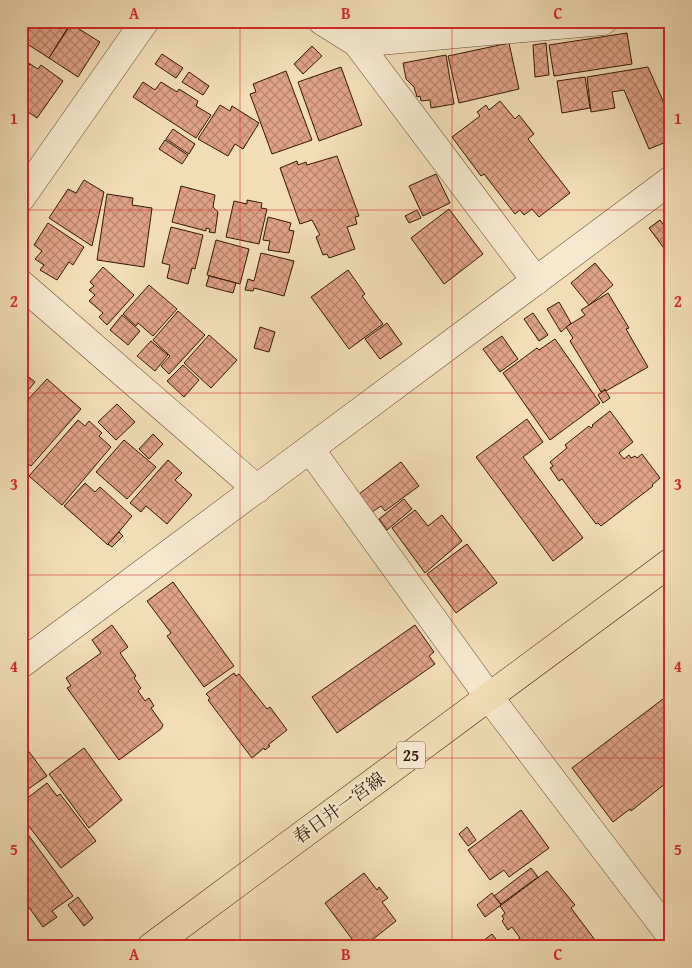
<svg xmlns="http://www.w3.org/2000/svg" width="692" height="968" font-family="'Gentium Book Plus','Noto Serif JP',serif">
  <style>
    .building { fill: url(#building-cross-hatch); stroke: #351809 }
    .lines { fill: none; stroke-linecap: round; stroke-linejoin: round }
    .minor-casing { stroke: #644934; stroke-width: 29 }
    .primary-casing { stroke: #351809; stroke-width: 29 }
    .minor { stroke: #f6e9d0; stroke-width: 28 }
    .primary { stroke: #f1ddb6; stroke-width: 28 }
    .grid { fill: none; stroke: #d62828; stroke-width: 1; stroke-opacity: 0.55 }
    .labels { text-anchor: middle; stroke-width: 4.5; stroke-linejoin: round; paint-order: stroke }
    .shield { fill: #f6e9d0; stroke: #6f5745; stroke-width: 1 }
    .shield-label { font-size: 16px; font-weight: bold; fill: #351809 }
    .street-label { font-size: 18px; fill: #351809; stroke: #f6e9d0 }
    .neatline { fill: none; stroke: #d62828; stroke-width: 2 }
    .grid-label { font-size: 16px; text-anchor: middle; font-weight: bold; fill: #d62828 }
  </style>
  <defs>
    <pattern id="building-cross-hatch" width="8" height="8" patternUnits="userSpaceOnUse" patternTransform="scale(1.25)"><rect width="8" height="8" fill="#e0a287"/><path d="M0 0l8 8M0 8l8-8" fill="none" stroke="#b6836d"/></pattern>
  </defs>
  <rect width="100%" height="100%" fill="#f1ddb6"/>
  <filter id="stains"><feTurbulence type="fractalNoise" baseFrequency=".004" numOctaves="4"/><feColorMatrix values="0 0 0 0 .2 0 0 0 0 .09 0 0 0 0 .02 0 0 0 .5 -.17"/></filter>
  <radialGradient id="worn" r=".72"><stop offset=".6" stop-color="#630" stop-opacity="0"/><stop offset="1" stop-color="#630" stop-opacity=".3"/></radialGradient>
  <g class="building">
    <polygon points="28,21 67,21 70,24 49,58 21,40 21,32"/>
    <polygon points="371,21 427,21 371,27"/>
    <polygon points="71,24 100,42 78,77 49,58"/>
    <polygon points="627,33 632,64 554,76 549,45"/>
    <polygon points="509,43 519,89 459,103 448,56"/>
    <polygon points="546,43 549,75 535,77 533,45"/>
    <polygon points="312,46 322,56 303,74 294,64"/>
    <polygon points="162,54 183,68 176,78 155,64"/>
    <polygon points="446,55 454,104 431,108 430,100 421,101 420,96 417,97 414,87 406,79 403,63"/>
    <polygon points="21,58 30,64 21,75"/>
    <polygon points="30,64 38,69 41,65 63,81 37,118 21,107 21,75"/>
    <polygon points="341,67 362,125 319,141 298,82"/>
    <polygon points="648,67 671,119 671,140 649,149 624,90 612,92 615,108 591,112 587,77"/>
    <polygon points="286,71 312,140 272,154 250,94 256,92 253,84"/>
    <polygon points="189,72 209,86 203,95 182,82"/>
    <polygon points="585,77 590,108 562,113 557,81"/>
    <polygon points="143,82 155,90 161,82 177,92 179,89 198,101 196,106 211,115 196,138 133,97"/>
    <polygon points="500,101 515,119 519,115 534,134 528,139 570,193 539,217 532,209 524,215 520,210 515,214 484,174 481,176 452,137 480,116 477,112 486,105 489,110"/>
    <polygon points="220,105 230,111 232,106 259,123 243,149 235,144 228,156 198,139"/>
    <polygon points="173,129 195,144 189,154 166,139"/>
    <polygon points="165,140 188,155 182,164 159,149"/>
    <polygon points="337,156 359,216 355,217 357,224 347,227 355,249 329,258 327,254 323,255 316,237 320,235 312,220 300,224 280,168 297,161 298,165 306,162 307,165"/>
    <polygon points="436,174 450,203 423,216 409,186"/>
    <polygon points="84,180 104,192 92,246 49,218 68,189 76,193"/>
    <polygon points="181,186 215,195 213,207 218,212 215,233 209,232 210,229 206,228 206,231 172,222"/>
    <polygon points="107,194 133,198 132,205 152,208 144,267 97,260"/>
    <polygon points="247,200 262,203 261,208 267,209 259,244 226,237 234,201 247,204"/>
    <polygon points="449,209 483,254 444,284 411,238"/>
    <polygon points="417,210 421,218 409,223 405,216"/>
    <polygon points="268,217 291,223 289,230 294,231 289,253 268,250 270,241 263,240"/>
    <polygon points="660,220 671,235 671,247 666,251 649,228"/>
    <polygon points="48,223 84,247 73,265 69,262 57,280 40,270 44,265 35,259 42,251 34,245"/>
    <polygon points="171,227 203,235 195,269 192,268 188,284 167,278 170,265 162,263"/>
    <polygon points="216,240 249,249 240,284 207,275"/>
    <polygon points="261,253 294,261 284,296 254,288 253,291 245,290 248,279 254,281"/>
    <polygon points="595,263 613,285 589,305 571,283"/>
    <polygon points="103,267 134,295 107,325 99,317 103,313 89,301 95,295 89,290 94,286 90,282"/>
    <polygon points="348,270 365,294 362,296 383,324 349,349 311,297"/>
    <polygon points="209,276 236,283 233,293 206,286"/>
    <polygon points="149,285 177,309 153,336 138,323 136,326 123,314"/>
    <polygon points="608,293 629,328 626,329 648,367 606,391 605,389 601,392 570,341 573,338 566,327 585,315 581,310"/>
    <polygon points="559,302 571,323 561,332 547,309"/>
    <polygon points="178,311 205,335 169,374 161,366 170,356 153,340"/>
    <polygon points="533,313 548,335 539,341 524,319"/>
    <polygon points="122,315 140,331 128,345 110,330"/>
    <polygon points="387,323 402,344 380,359 365,339"/>
    <polygon points="260,327 275,332 269,352 254,348"/>
    <polygon points="209,335 237,360 211,388 184,363"/>
    <polygon points="502,336 518,359 500,372 483,349"/>
    <polygon points="555,339 600,403 550,440 503,373 537,348 539,350"/>
    <polygon points="151,341 168,355 155,371 137,356"/>
    <polygon points="183,365 199,380 184,397 167,381"/>
    <polygon points="21,371 35,382 21,399"/>
    <polygon points="47,379 81,409 31,466 21,458 21,407"/>
    <polygon points="605,390 610,398 603,403 598,395"/>
    <polygon points="117,404 135,422 116,440 98,422"/>
    <polygon points="610,411 633,442 619,453 624,459 629,455 631,458 635,456 637,458 642,454 660,478 652,485 653,486 601,526 598,523 596,524 562,479 559,481 550,468 553,466 550,462 567,448 565,445 589,426 591,428 593,426 592,425"/>
    <polygon points="527,419 543,442 523,457 583,538 553,561 476,457"/>
    <polygon points="78,420 85,426 89,421 102,433 99,436 111,447 62,505 29,476"/>
    <polygon points="153,434 163,444 149,459 139,449"/>
    <polygon points="124,440 156,467 127,499 96,472"/>
    <polygon points="168,460 182,473 175,480 192,495 167,524 146,506 141,512 130,503"/>
    <polygon points="401,462 419,486 385,511 381,506 372,512 359,494"/>
    <polygon points="85,483 95,492 100,487 132,516 108,545 64,506"/>
    <polygon points="404,499 412,509 387,530 379,519"/>
    <polygon points="415,510 428,526 442,515 462,541 425,573 392,528"/>
    <polygon points="119,532 123,536 112,547 108,544"/>
    <polygon points="467,544 497,583 456,613 427,574"/>
    <polygon points="173,582 234,666 204,687 167,636 171,633 147,601"/>
    <polygon points="112,625 128,647 120,653 136,676 134,678 141,688 138,691 145,701 149,698 154,706 151,708 163,725 161,729 119,760 67,688 71,686 66,678 101,653 92,640"/>
    <polygon points="415,625 434,652 429,656 435,664 337,733 312,697"/>
    <polygon points="234,673 236,676 239,674 267,709 270,707 287,730 268,745 270,746 265,750 264,748 252,758 208,700 210,698 206,694"/>
    <polygon points="663,699 671,710 671,779 631,811 630,809 613,822 572,768"/>
    <polygon points="21,741 47,776 21,794"/>
    <polygon points="84,748 122,800 89,828 49,774"/>
    <polygon points="47,783 57,796 60,794 96,841 61,868 21,816 21,803"/>
    <polygon points="521,810 549,848 509,877 504,870 490,880 468,850"/>
    <polygon points="21,825 73,896 52,911 57,917 43,927 21,896"/>
    <polygon points="467,827 476,840 468,846 459,834"/>
    <polygon points="531,868 538,877 501,904 494,896"/>
    <polygon points="547,871 575,905 571,908 598,944 595,947 509,947 520,938 512,927 508,930 502,921 504,919 502,916 505,913 500,906"/>
    <polygon points="364,873 377,890 379,887 388,898 382,902 396,921 363,947 358,947 325,903"/>
    <polygon points="492,893 501,905 485,917 477,905"/>
    <polygon points="78,897 93,918 84,926 68,905"/>
    <polygon points="492,934 502,947 475,947"/>
    <polygon points="270,939 275,946 259,947"/>
  </g>
  <g class="lines">
    <g class="minor-casing">
      <g id="minor">
        <polyline points="322,21 357,43 536,281"/>
        <polyline points="357,43 603,21"/>
        <polyline points="21,198 145,21"/>
        <polyline points="21,284 257,489"/>
        <polyline points="310,449 489,697 671,936"/>
        <polyline points="21,664 671,180"/>
      </g>
    </g>
    <g class="primary-casing">
      <polyline id="primary" points="151,947 671,562"/>
    </g>
    <use href="#minor" class="minor"/>
    <use href="#primary" class="primary"/>
  </g>
  <path class="grid" d="M240 21V947M452 21V947M21 210H671M21 393H671M21 575H671M21 758H671"/>
  <g class="labels">
    <rect class="shield" x="397" y="741.5" width="28" height="27" rx="4"/>
    <g class="shield-label">
      <text x="411" y="761">25</text>
    </g>
    <g class="street-label">
      <text transform="translate(339 808) rotate(-36)" y="6">春日井一宮線</text>
    </g>
  </g>
  <rect width="692" height="968" fill="none" stroke="#f1ddb6" stroke-width="55"/>
  <rect x="28" y="28" width="636" height="912" class="neatline"/>
  <g class="grid-label">
    <text x="134" y="19">A</text>
    <text x="346" y="19">B</text>
    <text x="558" y="19">C</text>
    <text x="14" y="124">1</text>
    <text x="678" y="124">1</text>
    <text x="14" y="307">2</text>
    <text x="678" y="307">2</text>
    <text x="14" y="490">3</text>
    <text x="678" y="490">3</text>
    <text x="14" y="672">4</text>
    <text x="678" y="672">4</text>
    <text x="14" y="855">5</text>
    <text x="678" y="855">5</text>
    <text x="134" y="960">A</text>
    <text x="346" y="960">B</text>
    <text x="558" y="960">C</text>
  </g>
  <rect width="100%" height="100%" filter="url(#stains)"/>
  <rect width="100%" height="100%" fill="url(#worn)"/>
</svg>
